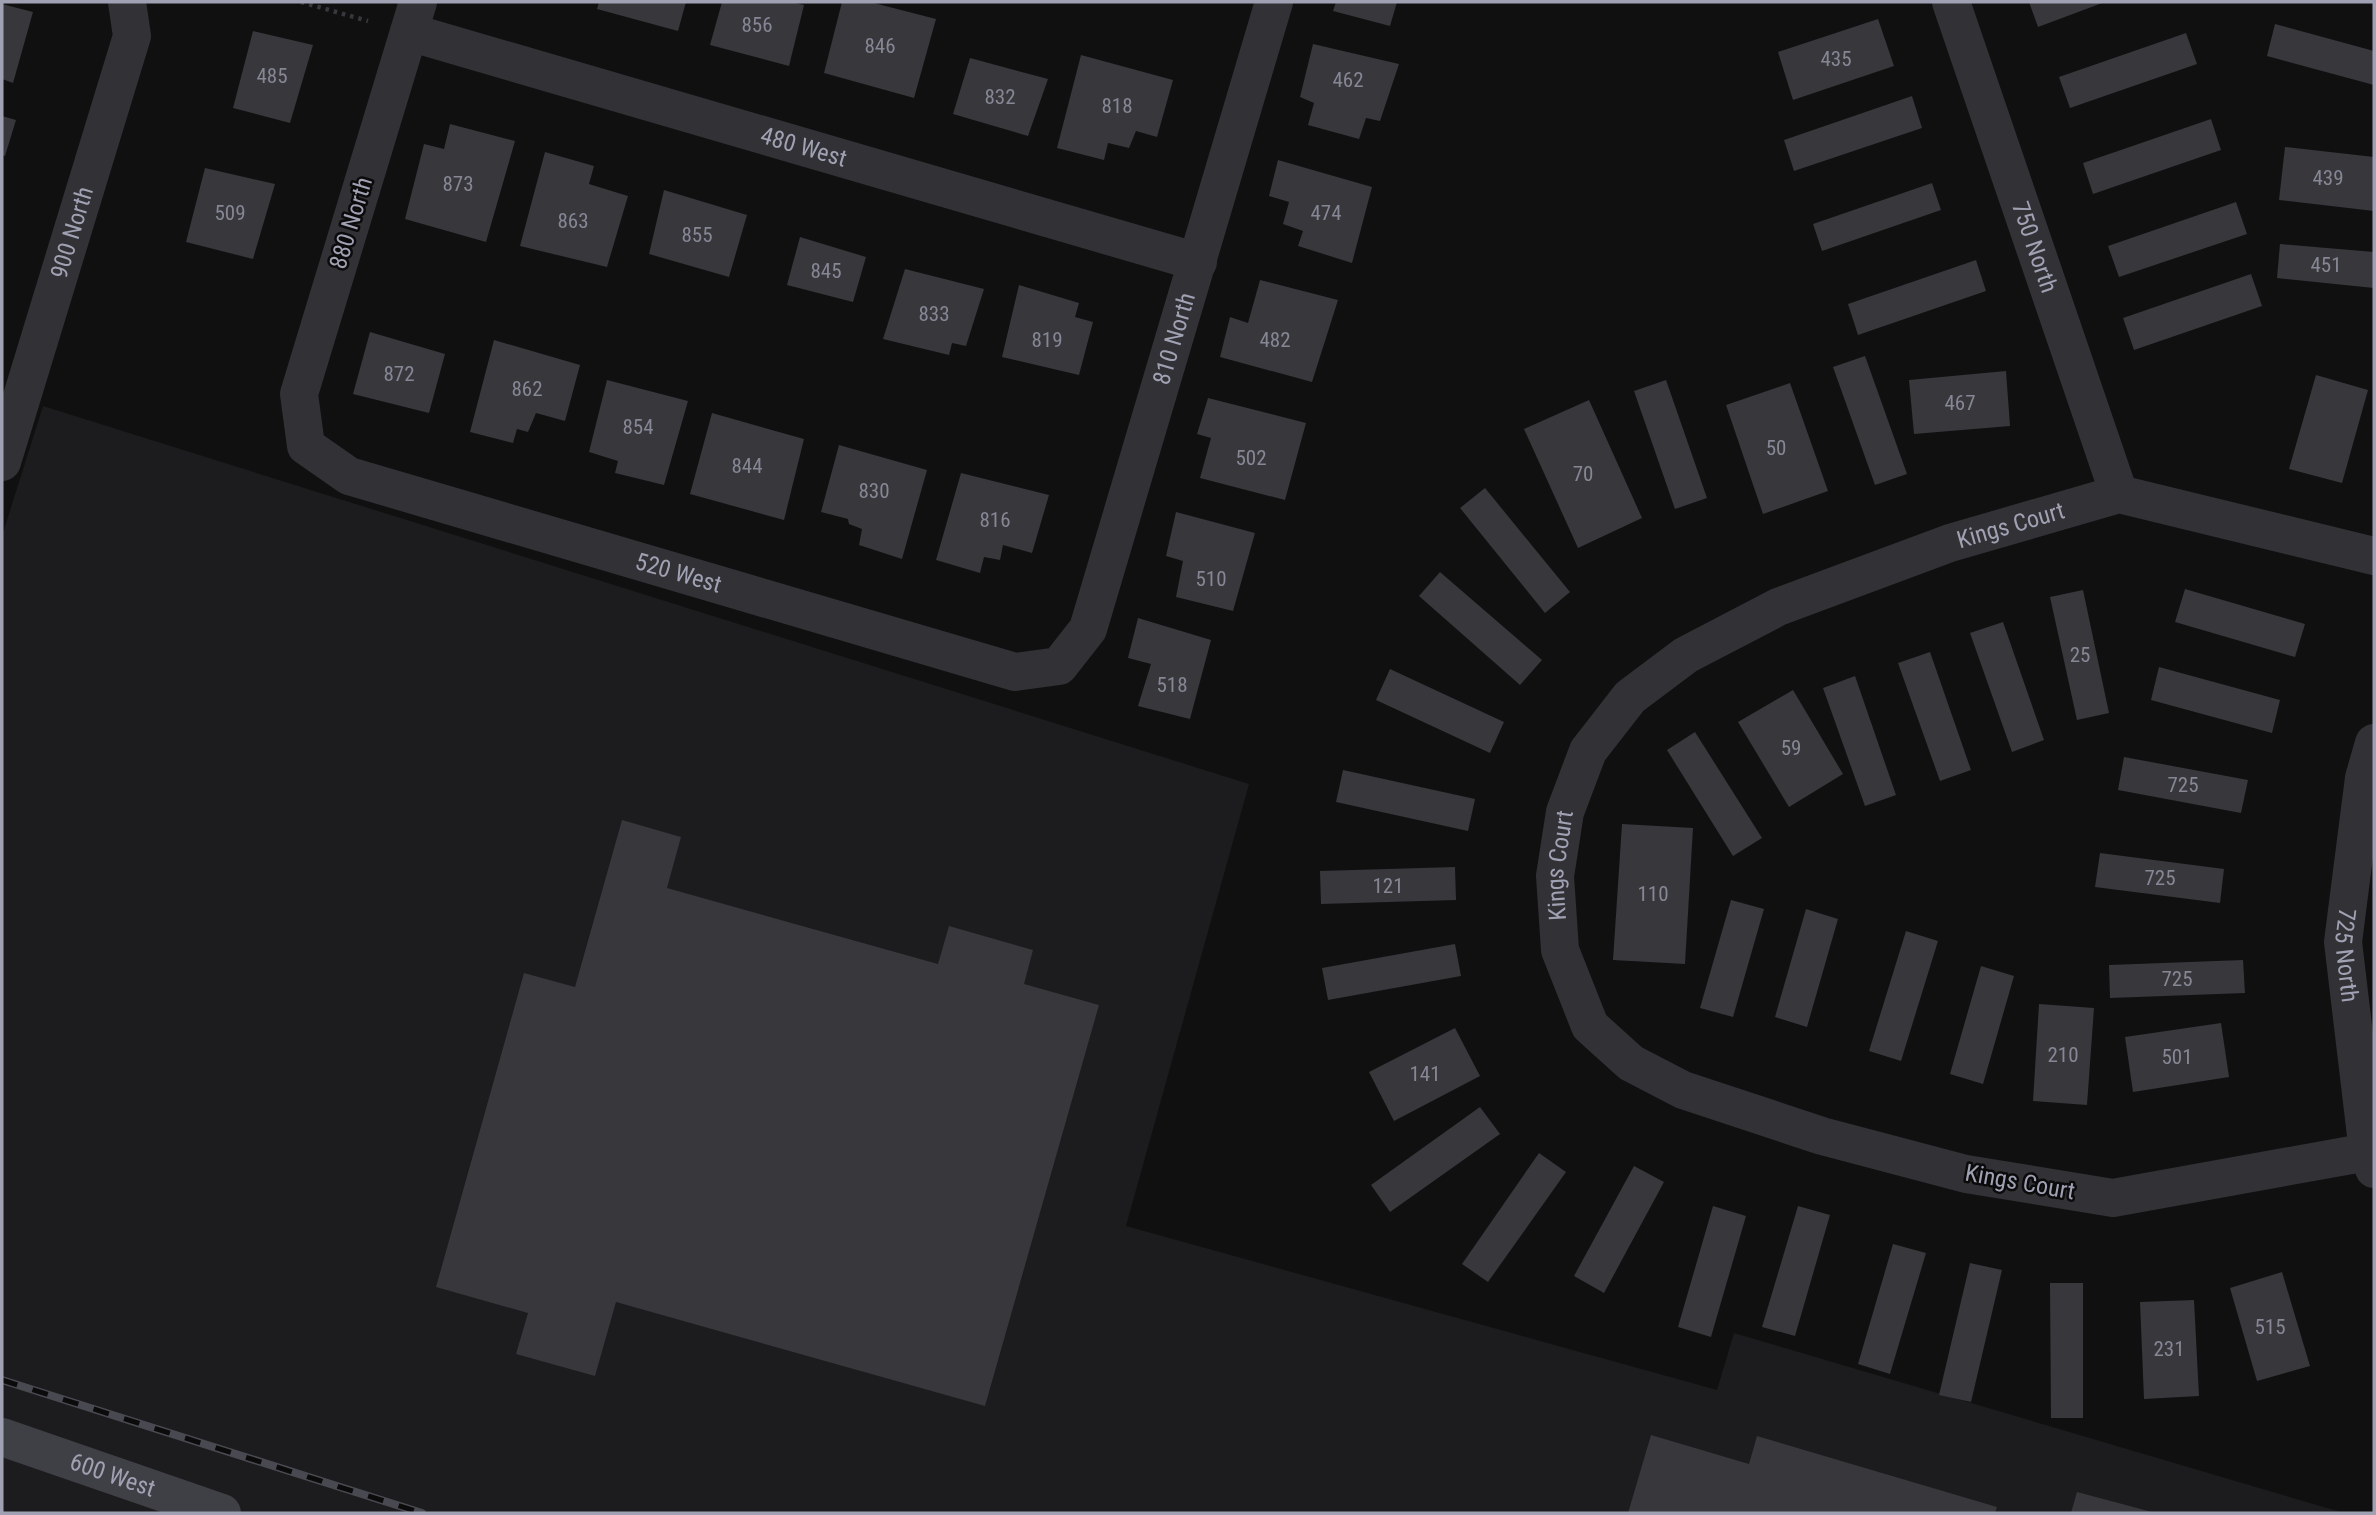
<svg xmlns="http://www.w3.org/2000/svg" width="2376" height="1515" font-family="'Roboto Condensed',sans-serif">
  <style>
    .built { fill: #1c1c1e }
    .building { fill: #37373c }
    .lines { fill: none; stroke-linecap: round; stroke-linejoin: round }
    .path { stroke: #37373d; stroke-width: 4.5; stroke-dasharray: 3.5 5; stroke-linecap: butt }
    .minor { stroke: #313136; stroke-width: 38 }
    .secondary { stroke: #3f3f46; stroke-width: 38 }
    .rail-casing { stroke: #494a51; stroke-width: 8 }
    .rail { stroke: #0b0b0c; stroke-width: 5; stroke-dasharray: 16; stroke-linecap: butt }
    .labels { text-anchor: middle; stroke-width: 5; stroke-linejoin: round; paint-order: stroke }
    .number-label { font-size: 21px; fill: #868795 }
    .street-label { font-size: 24px; fill: #a0a2b3; stroke: #0b0b0c }
  </style>
  <rect width="100%" height="100%" fill="#101011"/>
  <polygon class="built" points="43,406 1249,784 1126,1226 1717,1390 1734,1333 2344,1513 2,1513 2,536"/>
  <g class="building">
    <polygon points="599,2 686,2 678,31 597,9"/>
    <polygon points="722,2 791,2 804,5 789,66 710,45"/>
    <polygon points="842,2 870,2 936,19 914,98 824,73"/>
    <polygon points="1336,2 1397,2 1390,26 1333,11"/>
    <polygon points="2029,2 2105,2 2038,27"/>
    <polygon points="2,4 33,12 13,83 2,79"/>
    <polygon points="1878,19 1894,66 1793,100 1778,52"/>
    <polygon points="2275,24 2374,51 2374,85 2267,56"/>
    <polygon points="253,31 313,45 290,123 233,108"/>
    <polygon points="2186,33 2197,64 2070,108 2059,77"/>
    <polygon points="1313,44 1399,64 1380,121 1366,118 1359,139 1308,125 1314,103 1300,97"/>
    <polygon points="1081,55 1173,80 1157,137 1136,131 1129,148 1108,143 1104,160 1057,148"/>
    <polygon points="970,58 1048,79 1028,136 953,114"/>
    <polygon points="1912,96 1922,128 1794,171 1784,140"/>
    <polygon points="2,116 16,120 5,156 2,155"/>
    <polygon points="2211,119 2221,150 2093,194 2083,163"/>
    <polygon points="450,124 515,141 486,242 405,219 424,144 444,149"/>
    <polygon points="2285,147 2374,157 2374,211 2279,200"/>
    <polygon points="545,152 594,166 589,184 628,196 607,267 520,246"/>
    <polygon points="1278,160 1372,187 1352,263 1298,246 1303,231 1283,224 1289,202 1269,196"/>
    <polygon points="205,168 275,184 253,259 186,242"/>
    <polygon points="1932,183 1941,210 1822,251 1813,224"/>
    <polygon points="664,190 747,215 729,277 649,254"/>
    <polygon points="2236,202 2247,234 2119,277 2108,246"/>
    <polygon points="800,237 866,257 853,302 787,285"/>
    <polygon points="2280,244 2374,252 2374,288 2277,278"/>
    <polygon points="1976,260 1986,291 1858,335 1848,304"/>
    <polygon points="905,269 984,289 966,346 952,343 949,355 883,339"/>
    <polygon points="2251,274 2262,306 2134,350 2123,318"/>
    <polygon points="1260,280 1338,300 1312,382 1220,357 1230,317 1248,323"/>
    <polygon points="1019,285 1079,303 1075,317 1093,322 1079,375 1002,357"/>
    <polygon points="370,332 445,354 429,413 353,394"/>
    <polygon points="494,340 580,365 565,421 536,413 528,432 517,429 513,443 470,432"/>
    <polygon points="1865,356 1907,474 1875,485 1833,367"/>
    <polygon points="2006,371 2010,426 1914,434 1909,380"/>
    <polygon points="2316,375 2368,390 2342,483 2289,469"/>
    <polygon points="607,380 688,401 664,485 615,473 618,461 589,452"/>
    <polygon points="1666,380 1707,498 1675,509 1634,391"/>
    <polygon points="1790,383 1828,491 1763,514 1726,405"/>
    <polygon points="1208,398 1306,423 1285,500 1200,478 1211,438 1197,434"/>
    <polygon points="1589,400 1642,518 1578,548 1524,429"/>
    <polygon points="712,413 804,439 784,520 690,494"/>
    <polygon points="839,445 927,470 902,559 859,545 862,529 849,524 848,519 821,512"/>
    <polygon points="961,473 1049,495 1032,553 1003,545 1000,560 984,557 980,573 936,560"/>
    <polygon points="1485,488 1570,592 1545,613 1460,508"/>
    <polygon points="1176,512 1255,533 1233,611 1176,597 1183,561 1166,556"/>
    <polygon points="1440,572 1542,660 1520,685 1419,596"/>
    <polygon points="2185,589 2305,624 2295,657 2175,622"/>
    <polygon points="2083,590 2109,713 2077,720 2050,597"/>
    <polygon points="1138,618 1211,640 1190,719 1138,706 1151,664 1128,658"/>
    <polygon points="2003,622 2044,740 2012,752 1970,633"/>
    <polygon points="1930,652 1971,770 1940,781 1898,663"/>
    <polygon points="2159,667 2280,700 2272,733 2151,700"/>
    <polygon points="1390,669 1504,722 1490,753 1376,700"/>
    <polygon points="1855,676 1896,795 1865,806 1823,688"/>
    <polygon points="1793,690 1843,774 1789,807 1738,722"/>
    <polygon points="1695,732 1762,838 1733,856 1667,750"/>
    <polygon points="2124,757 2248,780 2241,813 2118,790"/>
    <polygon points="1343,770 1475,799 1468,831 1336,802"/>
    <polygon points="622,820 681,837 667,888 938,964 949,926 1033,950 1024,984 1099,1005 985,1406 616,1302 595,1376 516,1354 528,1313 436,1287 524,973 575,987"/>
    <polygon points="1622,824 1693,828 1685,964 1613,960"/>
    <polygon points="2100,853 2224,869 2220,903 2095,887"/>
    <polygon points="1455,867 1456,900 1321,904 1320,871"/>
    <polygon points="1731,900 1764,909 1733,1017 1700,1008"/>
    <polygon points="1806,909 1838,919 1807,1027 1775,1017"/>
    <polygon points="1906,931 1938,941 1901,1061 1869,1051"/>
    <polygon points="1455,944 1461,976 1328,1000 1322,968"/>
    <polygon points="2243,960 2245,993 2110,998 2109,965"/>
    <polygon points="1981,966 2014,976 1983,1084 1950,1074"/>
    <polygon points="2039,1004 2094,1008 2087,1105 2033,1101"/>
    <polygon points="2221,1023 2229,1077 2133,1092 2125,1037"/>
    <polygon points="1455,1028 1480,1076 1394,1121 1369,1072"/>
    <polygon points="1480,1107 1500,1134 1390,1212 1371,1185"/>
    <polygon points="1539,1153 1566,1172 1488,1282 1462,1264"/>
    <polygon points="1634,1166 1664,1182 1604,1293 1574,1276"/>
    <polygon points="1713,1206 1746,1216 1711,1337 1678,1327"/>
    <polygon points="1798,1206 1830,1215 1795,1336 1762,1327"/>
    <polygon points="1893,1244 1926,1253 1890,1374 1858,1364"/>
    <polygon points="1970,1263 2002,1270 1971,1402 1939,1395"/>
    <polygon points="2282,1272 2310,1366 2257,1381 2230,1288"/>
    <polygon points="2050,1283 2083,1283 2083,1418 2051,1418"/>
    <polygon points="2194,1300 2199,1396 2144,1399 2140,1302"/>
    <polygon points="1651,1435 1749,1464 1757,1436 1997,1507 1995,1513 1628,1513"/>
    <polygon points="2077,1492 2152,1512 2152,1513 2071,1513"/>
  </g>
  <g class="lines">
    <polyline class="path" points="301,2 368,21"/>
    <g class="minor">
      <path id="s1" d="M418 2 299 394 306 446 349 476 1015 672 1059 666 1088 629 1274 2"/>
      <path id="s2" d="M1951 2 2119 494"/>
      <path id="s3" d="M409 32 1198 262"/>
      <path id="s4" d="M2 462 132 36 127 2"/>
      <path id="s5" d="M2374 743 2364 778 2343 942 2368 1152 2374 1169"/>
      <path id="s6" d="M2368 1152 2113 1198 1966 1174 1822 1136 1683 1090 1631 1063 1590 1026 1560 950 1555 876 1565 812 1588 751 1630 697 1686 655 1778 607 1950 543 2119 494 2374 556"/>
    </g>
    <path class="secondary" id="s7" d="M2 1437 222 1513"/>
    <g class="rail-casing">
      <polyline id="rail" points="2,1380 422,1513"/>
    </g>
    <use href="#rail" class="rail"/>
  </g>
  <g class="labels">
    <g class="number-label">
      <text x="757" y="32">856</text>
      <text x="880" y="53">846</text>
      <text x="1836" y="66">435</text>
      <text x="272" y="83">485</text>
      <text x="1348" y="87">462</text>
      <text x="1000" y="104">832</text>
      <text x="1117" y="113">818</text>
      <text x="2328" y="185">439</text>
      <text x="458" y="191">873</text>
      <text x="230" y="220">509</text>
      <text x="1326" y="220">474</text>
      <text x="573" y="228">863</text>
      <text x="697" y="242">855</text>
      <text x="2326" y="272">451</text>
      <text x="826" y="278">845</text>
      <text x="934" y="321">833</text>
      <text x="1047" y="347">819</text>
      <text x="1275" y="347">482</text>
      <text x="399" y="381">872</text>
      <text x="527" y="396">862</text>
      <text x="1960" y="410">467</text>
      <text x="638" y="434">854</text>
      <text x="1776" y="455">50</text>
      <text x="1251" y="465">502</text>
      <text x="747" y="473">844</text>
      <text x="1583" y="481">70</text>
      <text x="874" y="498">830</text>
      <text x="995" y="527">816</text>
      <text x="1211" y="586">510</text>
      <text x="2080" y="662">25</text>
      <text x="1172" y="692">518</text>
      <text x="1791" y="755">59</text>
      <text x="2183" y="792">725</text>
      <text x="2160" y="885">725</text>
      <text x="1388" y="893">121</text>
      <text x="1653" y="901">110</text>
      <text x="2177" y="986">725</text>
      <text x="2063" y="1062">210</text>
      <text x="2177" y="1064">501</text>
      <text x="1425" y="1081">141</text>
      <text x="2270" y="1334">515</text>
      <text x="2169" y="1356">231</text>
    </g>
    <g class="street-label">
      <text dy="8" stroke="none"><textPath href="#s3" startOffset="411">480 West</textPath></text>
      <text transform="translate(351 223) rotate(-73)" y="8">880 North</text>
      <text dy="8" stroke="none"><textPath href="#s4" startOffset="240">900 North</textPath></text>
      <text dy="8" stroke="none"><textPath href="#s2" startOffset="259">750 North</textPath></text>
      <text dy="8" stroke="none"><textPath href="#s1" startOffset="1603">810 North</textPath></text>
      <text dy="8" stroke="none"><textPath href="#s6" startOffset="1592">Kings Court</textPath></text>
      <text dy="8" stroke="none"><textPath href="#s1" startOffset="858">520 West</textPath></text>
      <text dy="8" stroke="none"><textPath href="#s6" startOffset="984">Kings Court</textPath></text>
      <text dy="8" stroke="none"><textPath href="#s5" startOffset="215">725 North</textPath></text>
      <text transform="translate(2020 1182) rotate(10)" y="8">Kings Court</text>
      <text dy="8" stroke="none"><textPath href="#s7" startOffset="117">600 West</textPath></text>
    </g>
  </g>
  <rect width="2376" height="1515" fill="none" stroke="#a0a2b3" stroke-width="7"/>
</svg>
